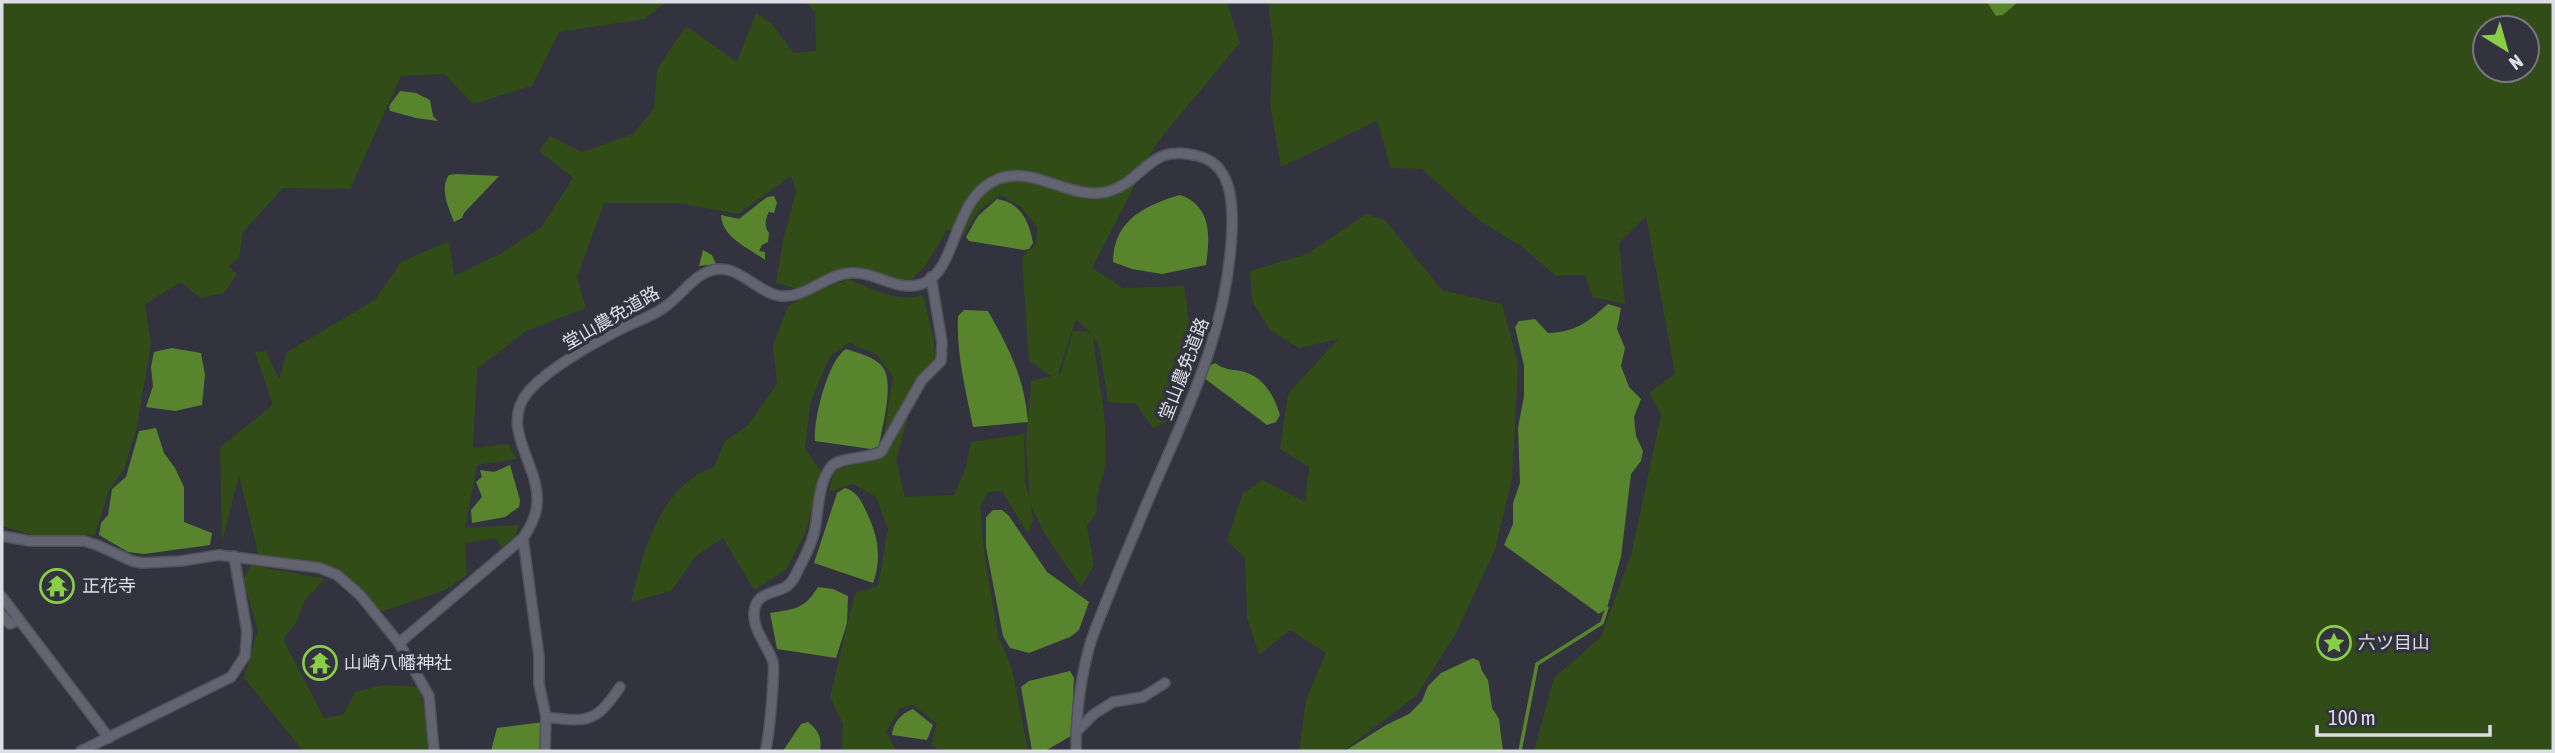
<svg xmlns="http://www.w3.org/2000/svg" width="2555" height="753" font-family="'Asap Condensed','Noto Sans JP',sans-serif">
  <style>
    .green { fill: #314c17; fill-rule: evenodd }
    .water { fill: #58842d }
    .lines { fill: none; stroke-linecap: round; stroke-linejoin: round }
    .stream { stroke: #58842d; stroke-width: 3.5 }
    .street-casing { stroke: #51525b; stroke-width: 12 }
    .street { stroke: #636472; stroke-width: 9 }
    .labels { text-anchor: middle; stroke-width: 7; stroke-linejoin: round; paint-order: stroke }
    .street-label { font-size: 18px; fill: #dddee5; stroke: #32333f }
    .poi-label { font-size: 18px; fill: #dddee5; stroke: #32333f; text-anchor: start }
  </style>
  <rect width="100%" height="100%" fill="#32333f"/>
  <g class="green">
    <polygon points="2,2 666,2 645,19 559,32 532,86 473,104 444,74 401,76 350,189 283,188 243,232 239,258 228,266 237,274 224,293 200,298 181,282 145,304 151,344 137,427 124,469 108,492 95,535 32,535 2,526"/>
    <path d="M805 2H1227L1240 43 1156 144 1092 268 1123 288 1184 286 1194 358 1172 419 1153 428 1136 404 1108 402 1099 346 1093 337C1098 380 1109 421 1105 465 1103 484 1094 490 1097 512L1087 526 1094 565 1081 587 1044 533 1030 503 1033 519 1028 534 1002 491 988 492 980 507 984 551 998 636 1012 669 1028 751H945L931 746 937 724 913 705 900 708 886 732 896 751H841L843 724 830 697 855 593 878 586 888 529 876 497 853 484 828 492 835 469 878 458 911 407 896 459 905 497 954 495 965 470 971 442 1024 434 1025 483 1030 499 1026 442 1031 381 1051 376 1029 361 1022 257 1036 245 1037 227 1021 207 1001 195 980 209 964 235 947 230 925 266 909 282 850 266 798 289 776 283 783 240 796 191 791 176 738 214 678 203H604L577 277 586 308 526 331 477 369 473 448 508 444 517 459 477 465 465 528 520 525 515 537 501 548 496 538 465 543 467 575 445 590 381 612 350 579 313 562 259 557 239 475 222 542 220 447 273 405 255 352 266 351 279 379 287 352 375 300 401 262 449 241 454 276 502 253 542 226 573 178 539 151 550 136 582 152 633 134 654 109 657 69 686 26 737 62 756 13 771 23 794 53 816 51 815 12ZM1076 319 1090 332 1073 331 1061 373 1058 374Z"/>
    <path d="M1268 2H2553V751H1534L1554 678 1601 637 1631 555 1661 415 1649 393 1675 374 1646 216 1619 243 1625 304 1592 297 1585 275 1556 276 1521 246 1480 221 1422 169 1391 168 1377 121 1281 167 1270 104 1273 42ZM2485 28H2527V70H2485Z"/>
    <polygon points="1366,214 1385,220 1442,290 1502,304 1518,363 1512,478 1495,550 1455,635 1416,696 1343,751 1299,751 1306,700 1326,653 1290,630 1259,655 1247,617 1245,558 1227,541 1243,493 1263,480 1305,502 1309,467 1280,449 1288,394 1338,339 1299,348 1270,330 1252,301 1250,271 1307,254"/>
    <path d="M849 279C872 289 898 303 923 295L934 340 935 360 916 381 883 441 893 376 876 354 849 343 830 356 811 400 805 448 821 472 806 532 786 570 754 590 723 538 696 556 671 591 631 602C643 552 659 486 714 467L725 441 747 426 777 384 773 345 788 306 823 288Z"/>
    <polygon points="251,565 325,579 305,600 296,623 283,639 324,718 343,715 355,692 383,685 419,687 427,720 427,751 303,751 244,678 258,630 243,580"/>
  </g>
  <g class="water">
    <polygon points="1987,2 2018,2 2003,15 1996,16"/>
    <polygon points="400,91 416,93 430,100 433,116 438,121 416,118 390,111 389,106"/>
    <path d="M456 174 499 176 464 213 462 218 454 222C449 208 439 189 449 175Z"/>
    <path d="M1180 195C1212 206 1210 237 1206 265L1162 274 1132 269 1113 262C1113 221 1145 205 1180 195Z"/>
    <path d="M774 196 777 203 774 213 769 212C765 219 764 227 769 233L768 242 762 245 759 251 765 252V260C749 248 722 238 721 215L739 219 767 197Z"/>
    <path d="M997 199C1021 203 1029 221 1033 243L1029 249 1024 250 969 241 966 237 978 216Z"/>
    <polygon points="703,250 712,255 716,264 699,266"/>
    <path d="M1608 304 1621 308 1617 329 1625 348 1621 366 1629 387 1641 399 1634 417 1636 436 1643 451 1641 461 1631 474 1621 557 1607 608 1599 614 1504 545 1513 524V503L1520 483 1518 428 1524 396V366L1515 327 1519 321 1535 319 1548 333C1576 332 1588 322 1608 304Z"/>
    <path d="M964 310 988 311C1010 350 1024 377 1028 422L973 427C966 391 956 354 958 316Z"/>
    <polygon points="172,348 201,353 205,375 202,405 175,411 146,407 153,386 151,367 154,352"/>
    <path d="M846 349C858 353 872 356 881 365 896 380 882 426 879 446L871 449 815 441C813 420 828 360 846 349Z"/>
    <path d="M1215 363C1225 370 1230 369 1241 371 1263 376 1274 395 1280 415L1276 422 1267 425 1204 378 1211 365Z"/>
    <polygon points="156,428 164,453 175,468 184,487 184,522 212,533 210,545 144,554 128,552 99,535 101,523 108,515 112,489 126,477 139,431"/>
    <polygon points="510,465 520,500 519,507 505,517 472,523 471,510 482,497 476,482 482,477 480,470 494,472"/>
    <path d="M845 488C855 491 860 498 864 507 877 532 883 556 873 583L814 563 837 493Z"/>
    <polygon points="993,510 1002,510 1009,516 1047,572 1089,602 1079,630 1070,637 1029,653 1010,648 1003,636 986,547 986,517"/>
    <path d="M818 587 833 589 848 596 847 623 836 658 777 649 770 613C794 609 804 610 818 587Z"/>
    <polygon points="1473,658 1479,661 1482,671 1488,680 1492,708 1499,719 1503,751 1345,751 1386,725 1409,714 1422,701 1428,686 1441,673"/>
    <polygon points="1070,671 1074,678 1071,736 1045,751 1032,751 1021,687 1029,681"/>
    <path d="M913 709 933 725 927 740 892 735C893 722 901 714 913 709Z"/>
    <polygon points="544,722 542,751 491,751 497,728"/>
    <path d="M808 722C819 731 822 738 820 751H783L801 724Z"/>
  </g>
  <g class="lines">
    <polyline class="stream" points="1520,751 1537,664 1602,623 1607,608"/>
    <g class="street-casing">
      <g id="street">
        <path d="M2 536 30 541H84L97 545 132 561 142 563 181 561 219 555 320 568 337 575 360 595 399 643 523 538C530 528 536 517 537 504 541 466 498 428 528 392 548 368 599 340 627 326 640 320 655 315 666 306 682 295 693 275 713 270 737 263 756 292 780 296 805 299 825 275 849 273 874 270 897 293 922 284 959 270 951 198 998 179 1034 165 1069 200 1106 192 1145 183 1147 142 1198 156 1231 164 1233 201 1232 229 1228 332 1186 411 1147 503 1128 549 1108 594 1091 641 1080 678 1076 713 1076 751"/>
        <polyline points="523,538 539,657 539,684 546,717 545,751"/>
        <polyline points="2,597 109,738"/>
        <polyline points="2,615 10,624 19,620"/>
        <polyline points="399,643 429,696 434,751"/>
        <path d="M546 717C587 722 595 724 620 687"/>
        <polyline points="1076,732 1094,714 1113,702 1143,697 1165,683"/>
        <polyline points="81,751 231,677 245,656 247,632 234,556"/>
        <path d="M765 751C769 743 775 670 773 662 768 646 753 631 754 613 755 594 770 594 784 588 792 584 796 575 799 568 805 557 811 545 814 533 819 513 817 484 831 467 838 457 868 459 881 452L922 380 941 361 942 342 931 277"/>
      </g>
    </g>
    <use href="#street" class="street"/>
  </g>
  <defs>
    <g id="temple-ring" transform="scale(1.75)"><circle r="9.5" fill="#32333f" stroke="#8ace47" stroke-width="1.5"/><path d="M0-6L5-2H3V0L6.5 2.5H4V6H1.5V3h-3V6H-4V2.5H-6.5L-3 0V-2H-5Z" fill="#8ace47"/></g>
    <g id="sight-ring" transform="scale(1.75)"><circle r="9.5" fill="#32333f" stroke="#8ace47" stroke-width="1.5"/><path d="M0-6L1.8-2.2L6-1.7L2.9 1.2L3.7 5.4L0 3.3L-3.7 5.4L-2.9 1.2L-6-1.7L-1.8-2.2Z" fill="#8ace47"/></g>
  </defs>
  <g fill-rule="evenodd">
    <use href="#temple-ring" x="57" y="586"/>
    <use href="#sight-ring" x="2334" y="643"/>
    <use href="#temple-ring" x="320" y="663"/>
  </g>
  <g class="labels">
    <g class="street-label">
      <text transform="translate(611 318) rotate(-30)" y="6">堂山農免道路</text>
      <text transform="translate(1184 369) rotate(-69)" y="6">堂山農免道路</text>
    </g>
    <g class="poi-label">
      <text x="82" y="592">正花寺</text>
      <text x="2358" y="649">六ツ目山</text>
      <text x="344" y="669">山崎八幡神社</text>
    </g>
  </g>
  <rect width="2555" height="753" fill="none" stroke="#dddee5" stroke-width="7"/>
  <g transform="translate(2506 49) rotate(143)"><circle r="33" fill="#32333f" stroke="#767781" stroke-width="2"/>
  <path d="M0-5L12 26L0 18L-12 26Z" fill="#8ace47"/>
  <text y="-10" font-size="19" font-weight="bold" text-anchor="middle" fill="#dddee5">N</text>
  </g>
  <path d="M2317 725v10h173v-10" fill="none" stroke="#dddee5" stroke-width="3.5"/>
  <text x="2328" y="725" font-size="21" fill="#dddee5" stroke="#32333f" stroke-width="5" paint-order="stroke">100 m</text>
</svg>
